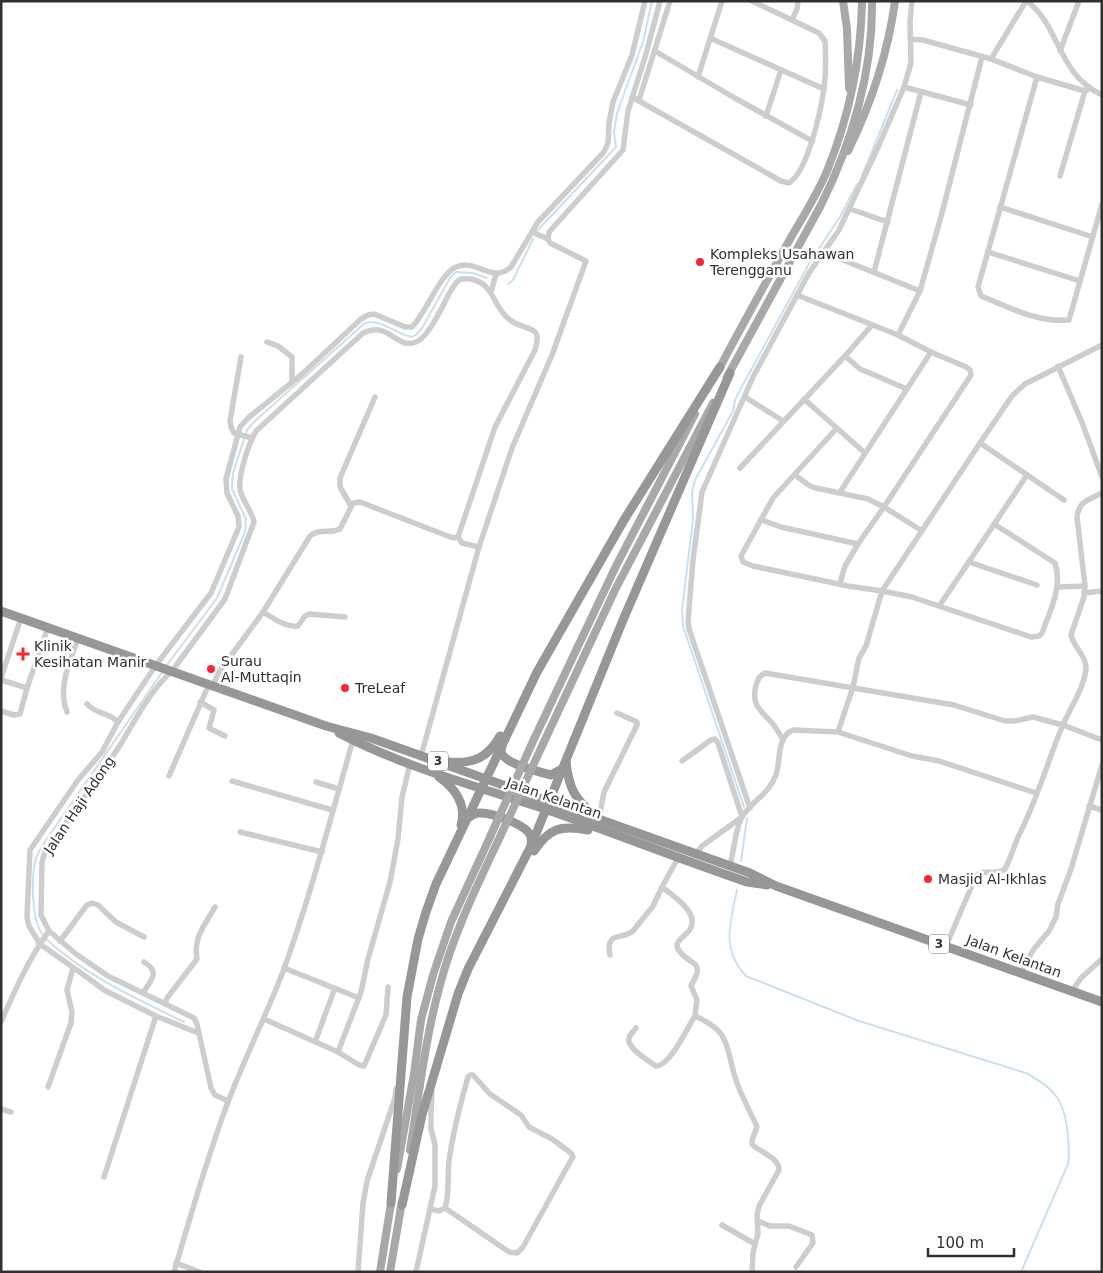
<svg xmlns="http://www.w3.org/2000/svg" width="1103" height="1273" font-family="'DejaVu Sans',sans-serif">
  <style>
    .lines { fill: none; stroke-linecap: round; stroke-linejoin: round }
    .stream { stroke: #c9e0ef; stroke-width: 2 }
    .minor { stroke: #cdcdcd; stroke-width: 5.5 }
    .major { stroke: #a8a8a8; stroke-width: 8 }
    .highway { stroke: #979797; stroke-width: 9 }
    .major-bridge { stroke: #a8a8a8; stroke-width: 8 }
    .poi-dot { fill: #f32734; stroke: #fff; stroke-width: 2 }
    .labels { text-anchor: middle; stroke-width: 5; stroke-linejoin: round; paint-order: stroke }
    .shield { fill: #fff; stroke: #6e6e6e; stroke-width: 1 }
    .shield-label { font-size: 12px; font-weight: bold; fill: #303030 }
    .poi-label { font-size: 14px; fill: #303030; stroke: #fff; text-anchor: start }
    .street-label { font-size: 14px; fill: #303030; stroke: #fff }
  </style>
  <rect width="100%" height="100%" fill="#fff"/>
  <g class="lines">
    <g class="stream">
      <polyline points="862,176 897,90"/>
      <polyline points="537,231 616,147 614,132 617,113 643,42 652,1"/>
      <polyline points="508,284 513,280 533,239"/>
      <path d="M167 665 217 598 245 532 246 519 232 489 233 473 247 430 256 420 365 323C383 319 395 334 412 337L417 334 422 328 450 278 456 272 473 273 487 278"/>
      <polyline points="744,807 683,626 682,609 693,520 692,493 695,480 733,411 735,400 739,392 810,262 840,217 857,184"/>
      <polyline points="741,861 747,818"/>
      <path d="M737 890C730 923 721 949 746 976L859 1021 1026 1073C1037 1079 1049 1086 1056 1096 1068 1111 1070 1146 1068 1164L1021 1272"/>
      <path d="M43 935C31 920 31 877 36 858 38 852 43 846 46 840L163 671"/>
      <path d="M46 939C86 976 135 998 184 1022"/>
    </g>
    <g class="minor">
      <path d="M1027 1C1061 27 1057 74 1102 95"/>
      <polyline points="792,20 797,9 798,1"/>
      <polyline points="710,38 824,89"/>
      <polyline points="910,39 923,40 991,59 1037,77 1085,91"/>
      <polyline points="655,51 733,97 812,141"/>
      <polyline points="1060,51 1079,1"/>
      <polyline points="991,59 1026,1"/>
      <polyline points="698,77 722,1"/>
      <path d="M1037 77 978 287 981 296C1008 307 1038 323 1069 320L1102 204"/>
      <polyline points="904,87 971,105"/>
      <path d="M632 97 781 181 789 183C808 171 821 110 824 88 826 73 826 57 825 41L819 33 752 1"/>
      <polyline points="639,100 670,1"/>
      <polyline points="766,116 781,70"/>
      <polyline points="1060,176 1085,91 1087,90"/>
      <polyline points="1000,207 1093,237"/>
      <polyline points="850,209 888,222"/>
      <polyline points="532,232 548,239"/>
      <polyline points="823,252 920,291"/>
      <polyline points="988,252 1080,281"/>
      <polyline points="874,272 921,92"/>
      <polyline points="491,292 496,274"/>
      <polyline points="797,295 898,335 931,352 966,367 970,370 971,375 884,507 858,544 845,566 840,583"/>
      <polyline points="898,335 920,291 942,213 982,57"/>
      <polyline points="267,342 278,346 292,357 292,382"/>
      <polyline points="845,356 860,369 907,389"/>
      <polyline points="241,357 230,421 231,427 234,433 252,438"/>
      <polyline points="1058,366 1083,425 1102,477"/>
      <polyline points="745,397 783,421"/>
      <polyline points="804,399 865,453"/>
      <path d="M837 428 773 498 741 556 743 562 753 566 848 586 882 591 912 597 1031 637 1039 636 1042 633C1050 611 1063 586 1055 563L994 524"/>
      <polyline points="980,443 1064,500"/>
      <polyline points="740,468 845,356 872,325"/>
      <polyline points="795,475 810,486 816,488 868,499 884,507 922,531"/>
      <polyline points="840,492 931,352"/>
      <polyline points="351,506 340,487 340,478 375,397"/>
      <polyline points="762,520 781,527 858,544"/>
      <polyline points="969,562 1037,585"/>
      <polyline points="1058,587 1085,586"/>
      <polyline points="1084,593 1102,591"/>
      <polyline points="940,605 1027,475"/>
      <path d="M263 612C273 618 286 628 298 626L305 616 309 614 345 617"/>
      <polyline points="1,678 21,618"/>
      <polyline points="1,680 27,688 48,627"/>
      <path d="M213 685 219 672 263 612 310 536C319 528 330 534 340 529L353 503 360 502 453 538 458 537"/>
      <polyline points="200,702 214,710 209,728 225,736"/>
      <path d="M87 704C97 715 107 711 118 722"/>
      <polyline points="1,711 14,715 20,714 27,688"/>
      <path d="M67 712C57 687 70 663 78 638"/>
      <polyline points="838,732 853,687 859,658 866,646 882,591 980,443 1012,396 1025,384 1102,345"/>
      <path d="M783 739C779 734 776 727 772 723 760 709 751 706 756 685 758 679 759 676 765 673L954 705 1005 721H1015L1033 717 1063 725 1102 740"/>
      <polyline points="421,756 479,547 512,448 552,355 586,261 550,243 548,239 549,232 623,150 628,111 646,54 660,1"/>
      <polyline points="682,761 711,740 715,739 718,743 742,817 702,846 696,854"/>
      <polyline points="169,776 209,684"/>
      <polyline points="232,781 332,810"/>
      <polyline points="316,782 339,789"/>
      <polyline points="1089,806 1102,810"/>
      <polyline points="750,808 689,629 688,621 693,560 702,492 753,377 809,273 839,230 879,145 904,87 911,63 910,22 912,1"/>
      <polyline points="599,818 604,792 637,725 637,722 617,713"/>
      <polyline points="240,832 322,852"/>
      <path d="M678 858 662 887C675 897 704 916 687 933 684 936 677 941 677 945 677 953 691 961 696 965 700 972 694 979 691 986L697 1000 695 1016C731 1032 725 1044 735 1077 740 1094 750 1111 757 1127L752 1140V1144C760 1153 779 1157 779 1170L759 1206 757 1215 758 1233 753 1253 752 1272"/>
      <path d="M730 866C733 855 736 826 742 817 753 800 768 795 776 775 781 761 776 737 793 730L838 732 912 756 939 761 1036 793"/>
      <polyline points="60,941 87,905 92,903 98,905 116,922 144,937"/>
      <path d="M946 946 976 876C984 868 998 876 1005 869 1008 865 1015 844 1018 837 1036 803 1047 763 1062 727 1070 708 1083 690 1086 670 1087 656 1074 648 1071 635L1084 597 1085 586 1077 517C1079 501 1088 500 1102 493"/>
      <path d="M610 955C605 931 622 940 633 931L653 906 662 887"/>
      <polyline points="284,968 359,998"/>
      <polyline points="1021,973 1033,950 1049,931 1056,917 1058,904 1071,869 1102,765"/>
      <polyline points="1072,991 1081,978 1102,959"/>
      <path d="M143 993C151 980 161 972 144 962"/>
      <path d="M165 1004 167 998 197 959C193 937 205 925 215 907"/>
      <polyline points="264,1019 338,1052 359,1065 364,1066 386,1015 388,987"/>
      <path d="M1 1022C15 990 29 958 49 931"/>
      <path d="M636 1028C634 1031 630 1034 629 1038 626 1048 649 1061 656 1066 670 1066 687 1028 695 1016"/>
      <path d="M198 1033 156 1016 104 990 88 978 40 944 29 926 27 917 30 850 78 780 102 752 118 722 156 665 211 593 239 527 238 516 227 493 226 479 240 427 248 418 301 375 361 319 368 315 374 314 405 327H412C426 313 439 275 456 267 476 258 492 284 511 267L538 222 604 152 608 143 609 123 613 102 632 55 645 1"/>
      <polyline points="315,1042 335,988"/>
      <polyline points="338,1052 361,992 368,959 390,882 398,839 402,797 410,764"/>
      <polyline points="48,1087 71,1023 72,1012 67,990 73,968"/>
      <path d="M228 1101 215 1095 211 1088 197 1024 194 1018 108 976 76 954 49 931 41 915 42 862 45 852C70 816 98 780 122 742 137 717 150 691 172 671L225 599 254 522C252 511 242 501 240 489 238 475 249 443 256 431L363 333C390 320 395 350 416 342 429 337 443 305 450 292 453 288 455 283 459 280 463 278 466 279 470 279 491 282 492 300 503 313 506 317 511 321 515 323 532 331 542 327 535 350L495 427 458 537 462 543 479 547"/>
      <polyline points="1,1109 11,1112"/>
      <polyline points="104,1177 156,1016"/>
      <path d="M430 1209 439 1211 445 1208C450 1193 447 1177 449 1161 453 1132 460 1105 468 1077L470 1075H473L490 1094 521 1115 529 1127 552 1139 571 1153 573 1157 571 1160 523 1247 517 1253 509 1252 445 1208"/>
      <polyline points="758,1221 770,1226 789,1226 812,1235 813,1243 796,1267"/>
      <polyline points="722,1225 755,1244"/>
      <polyline points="176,1263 200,1272"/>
      <path d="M174 1272C191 1215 207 1157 228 1102 245 1057 267 1014 284 969 311 894 331 817 353 740"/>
      <polyline points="358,1272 363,1203 367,1181 395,1098 396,1089"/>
      <polyline points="416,1272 435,1186 435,1145 431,1129 431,1111 432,1092"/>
    </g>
    <g class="major">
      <polyline points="843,1 847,29 849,88"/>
      <path d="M848 151C871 104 888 53 895 1"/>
      <path d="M718 371C741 327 765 284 789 241 802 218 817 195 827 171 849 117 861 59 862 1"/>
      <path d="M727 377 821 205C852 143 873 71 872 1"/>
      <polyline points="534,739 616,566 695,414"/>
      <polyline points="543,744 615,590 713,403"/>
      <path d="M410 1150C419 1095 425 1039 440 985 453 935 476 888 498 841"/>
      <polyline points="397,1169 414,1074 421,1020 433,975 451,922 490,837"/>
      <polyline points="380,1272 392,1197"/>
      <polyline points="390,1272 402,1201"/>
    </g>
    <g class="highway">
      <polyline points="1,611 326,726 371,738 750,873 776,886 1102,1002"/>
      <path d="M339 733C402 766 472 785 539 807 609 831 677 858 747 882L767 885"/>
      <path d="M502 744C502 747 501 750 501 752 504 764 540 772 551 775L562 769"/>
      <path d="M449 762C473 764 488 758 500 736"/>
      <path d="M566 762C569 788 574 798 594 815"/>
      <path d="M439 777C455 788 467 805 461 825"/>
      <path d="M468 818C472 815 475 813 479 813 491 812 528 825 531 837 532 840 531 843 531 845"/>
      <path d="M534 851C549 828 561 825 588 830"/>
      <polyline points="391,1203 407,997 418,939 426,912 436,884 537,672 624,520 720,367"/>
      <polyline points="402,1205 422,1115 458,994 468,969 531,846 623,620 730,373"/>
    </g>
    <g class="major-bridge">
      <polyline points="490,837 534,739"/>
      <polyline points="498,841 543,744"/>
    </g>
  </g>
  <g class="poi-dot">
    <circle cx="700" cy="262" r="5"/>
    <path d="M20.5 646.5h5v5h5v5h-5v5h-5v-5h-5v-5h5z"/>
    <circle cx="211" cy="669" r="5"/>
    <circle cx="345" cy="688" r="5"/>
    <circle cx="928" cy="879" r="5"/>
  </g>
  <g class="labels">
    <g class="shield">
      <rect x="428" y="751.5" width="20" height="19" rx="4"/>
      <rect x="929" y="934.5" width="20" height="19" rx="4"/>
    </g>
    <g class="shield-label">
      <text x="438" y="765">3</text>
      <text x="939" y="948">3</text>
    </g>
    <g class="poi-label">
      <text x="710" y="259">Kompleks Usahawan<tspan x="710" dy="16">Terengganu</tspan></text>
      <text x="34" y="651">Klinik<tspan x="34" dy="16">Kesihatan Manir</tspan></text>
      <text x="221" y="666">Surau<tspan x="221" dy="16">Al-Muttaqin</tspan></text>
      <text x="355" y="693">TreLeaf</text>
      <text x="938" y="884">Masjid Al-Ikhlas</text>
    </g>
    <g class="street-label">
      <text transform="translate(554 798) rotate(19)" y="5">Jalan Kelantan</text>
      <text transform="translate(79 805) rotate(-56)" y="5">Jalan Haji Adong</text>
      <text transform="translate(1014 956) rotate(20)" y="5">Jalan Kelantan</text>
    </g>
  </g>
  <rect width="1103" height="1273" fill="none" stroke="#303030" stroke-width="5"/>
  <path d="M928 1248v8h86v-8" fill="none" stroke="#303030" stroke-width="2.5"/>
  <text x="936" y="1248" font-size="15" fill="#303030" stroke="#ffffff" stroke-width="4" paint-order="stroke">100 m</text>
</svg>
